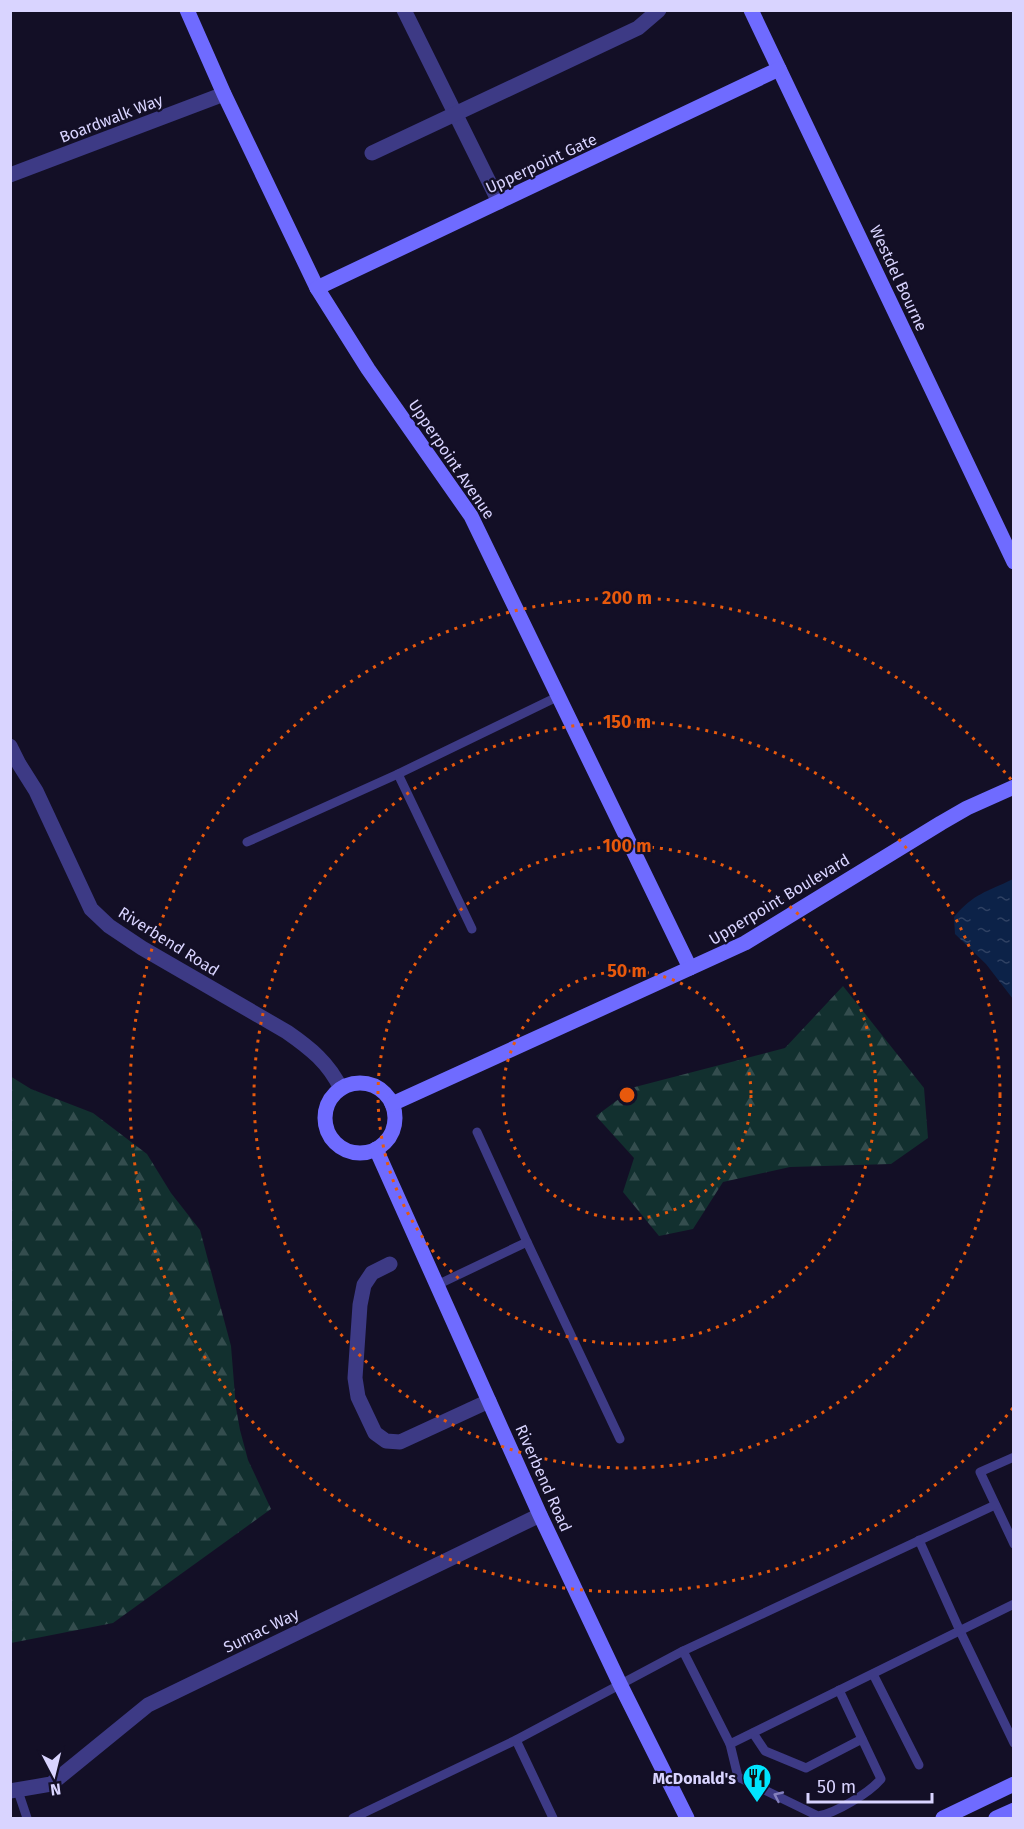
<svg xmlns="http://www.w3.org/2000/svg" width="1024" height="1829" font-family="'Fira Sans',sans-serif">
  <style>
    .forest { fill: url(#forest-firs) }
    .water { fill: url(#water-ripples) }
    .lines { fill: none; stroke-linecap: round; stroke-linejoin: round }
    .lane { stroke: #3d3a85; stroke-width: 9 }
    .street { stroke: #3d3a85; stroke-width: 15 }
    .secondary { stroke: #6f6bff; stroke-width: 15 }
    .oneway { stroke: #837fbc }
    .ring { fill: none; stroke: #e8590c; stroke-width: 3; stroke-dasharray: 3 6 }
    .labels { text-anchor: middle; stroke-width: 4.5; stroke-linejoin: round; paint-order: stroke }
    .street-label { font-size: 16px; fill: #d9d4ff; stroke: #130f26 }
    .poi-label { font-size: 16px; font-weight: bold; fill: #d9d4ff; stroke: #130f26; text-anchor: end }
    .centre { fill: #e8590c; stroke: #130f26; stroke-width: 3 }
    .ring-label { font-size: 18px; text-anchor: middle; font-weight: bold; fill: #e8590c; stroke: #130f26; stroke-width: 4.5; stroke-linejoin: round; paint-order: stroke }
  </style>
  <defs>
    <pattern id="forest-firs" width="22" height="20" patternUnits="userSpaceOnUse" patternTransform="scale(1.5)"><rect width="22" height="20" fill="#12302f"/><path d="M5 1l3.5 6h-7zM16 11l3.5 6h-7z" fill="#344d4e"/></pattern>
    <pattern id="water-ripples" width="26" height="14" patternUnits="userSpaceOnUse" patternTransform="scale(1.5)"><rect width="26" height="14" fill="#0c2248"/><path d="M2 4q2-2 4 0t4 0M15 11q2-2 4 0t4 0" fill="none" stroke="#2f4163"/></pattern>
  </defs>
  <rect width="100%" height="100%" fill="#130f26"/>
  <g class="forest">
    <polygon points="843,986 924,1088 928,1138 891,1164 790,1167 723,1182 693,1229 659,1236 623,1192 634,1158 596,1116 635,1087 785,1048"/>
    <polygon points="10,1076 31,1089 93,1113 147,1154 171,1193 200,1230 231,1346 236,1408 240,1430 248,1460 271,1509 113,1623 11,1643"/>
  </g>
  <path class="water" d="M1013 879V999L986 964 955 934 954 917C974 893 987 892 1013 879Z"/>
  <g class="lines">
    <g class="lane">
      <polyline points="398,774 472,929"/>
      <polyline points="247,842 398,774 559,696"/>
      <polyline points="527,1242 620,1439"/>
      <polyline points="437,1285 527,1242 477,1132"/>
      <polyline points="1014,1457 980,1472 1014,1544"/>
      <polyline points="919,1540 960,1631 1014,1743"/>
      <polyline points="683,1651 995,1505"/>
      <polyline points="873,1674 919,1765"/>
      <polyline points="753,1733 765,1751 806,1768 862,1739"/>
      <polyline points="516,1740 553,1818"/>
      <path d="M730 1744 738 1777 818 1816C836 1813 869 1793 881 1779L839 1690"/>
      <polyline points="18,1791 27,1818"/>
      <polyline points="353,1818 516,1740 683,1651 730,1744 1014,1604"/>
    </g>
    <g class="street">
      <polyline points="404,10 499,202"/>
      <polyline points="372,153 638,28 659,10"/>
      <polyline points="10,175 224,94"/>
      <path d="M10 746 19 764 36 791 91 909 109 926 142 948 287 1032C310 1048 329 1063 341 1089"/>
      <polyline points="390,1264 372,1273 364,1285 360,1305 355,1378 358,1397 375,1433 386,1441 400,1442 489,1401"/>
      <polyline points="10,1791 51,1784 148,1705 540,1515"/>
    </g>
    <g class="secondary">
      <polyline points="187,10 224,94 317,288 368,369 471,516 690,968"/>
      <polyline points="751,10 1014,562"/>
      <polyline points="317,288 779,69"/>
      <circle cx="360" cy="1118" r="35"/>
      <polyline points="392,1104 745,943 941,823 967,808 1014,787"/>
      <polyline points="376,1149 540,1515 620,1684 687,1818"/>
      <polyline points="943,1818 1014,1784"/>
      <polyline points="996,1818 1014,1810"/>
    </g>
  </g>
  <defs><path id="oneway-chevron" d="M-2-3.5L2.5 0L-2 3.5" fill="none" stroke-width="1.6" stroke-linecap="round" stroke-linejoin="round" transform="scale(1.5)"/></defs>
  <use class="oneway" href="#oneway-chevron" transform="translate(778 1796) rotate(-155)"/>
  <g class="ring">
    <circle cx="627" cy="1095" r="124"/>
    <circle cx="627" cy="1095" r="249"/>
    <circle cx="627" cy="1095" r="373"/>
    <path d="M1013 1408A497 497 0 1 1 1013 782"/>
  </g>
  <defs>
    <g id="restaurant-pin" transform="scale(1.5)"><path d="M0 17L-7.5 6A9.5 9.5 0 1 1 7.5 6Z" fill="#00e5ff" stroke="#130f26"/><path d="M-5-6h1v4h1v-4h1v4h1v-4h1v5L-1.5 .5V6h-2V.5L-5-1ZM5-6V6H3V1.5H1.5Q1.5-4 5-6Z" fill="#111"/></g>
  </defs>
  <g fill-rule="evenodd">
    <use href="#restaurant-pin" x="757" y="1778"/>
  </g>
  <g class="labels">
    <g class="street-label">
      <text transform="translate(111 118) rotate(-21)" y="6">Boardwalk Way</text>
      <text transform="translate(541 163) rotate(-25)" y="6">Upperpoint Gate</text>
      <text transform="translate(899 278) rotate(65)" y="6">Westdel Bourne</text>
      <text transform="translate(452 459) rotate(56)" y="6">Upperpoint Avenue</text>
      <text transform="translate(779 899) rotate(-31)" y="6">Upperpoint Boulevard</text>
      <text transform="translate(169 941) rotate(32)" y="6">Riverbend Road</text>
      <text transform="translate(544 1478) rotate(66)" y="6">Riverbend Road</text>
      <text transform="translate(261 1630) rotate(-26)" y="6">Sumac Way</text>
    </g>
    <g class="poi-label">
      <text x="736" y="1784">McDonald's</text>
    </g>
  </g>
  <circle cx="627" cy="1095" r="9" class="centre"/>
  <g class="ring-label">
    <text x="627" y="604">200 m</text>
    <text x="627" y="728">150 m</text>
    <text x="627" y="852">100 m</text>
    <text x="627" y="977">50 m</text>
  </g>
  <rect width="1024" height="1829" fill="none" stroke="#d9d4ff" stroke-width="24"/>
  <g transform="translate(54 1775) rotate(173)" stroke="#130f26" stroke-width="4.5" paint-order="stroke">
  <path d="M0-4.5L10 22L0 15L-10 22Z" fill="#d9d4ff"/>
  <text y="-9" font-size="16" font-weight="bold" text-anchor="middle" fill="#d9d4ff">N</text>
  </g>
  <path d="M808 1793v9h124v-9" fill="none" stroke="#d9d4ff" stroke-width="3"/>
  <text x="817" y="1793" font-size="18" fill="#d9d4ff" stroke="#130f26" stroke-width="4.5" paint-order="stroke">50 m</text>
</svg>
